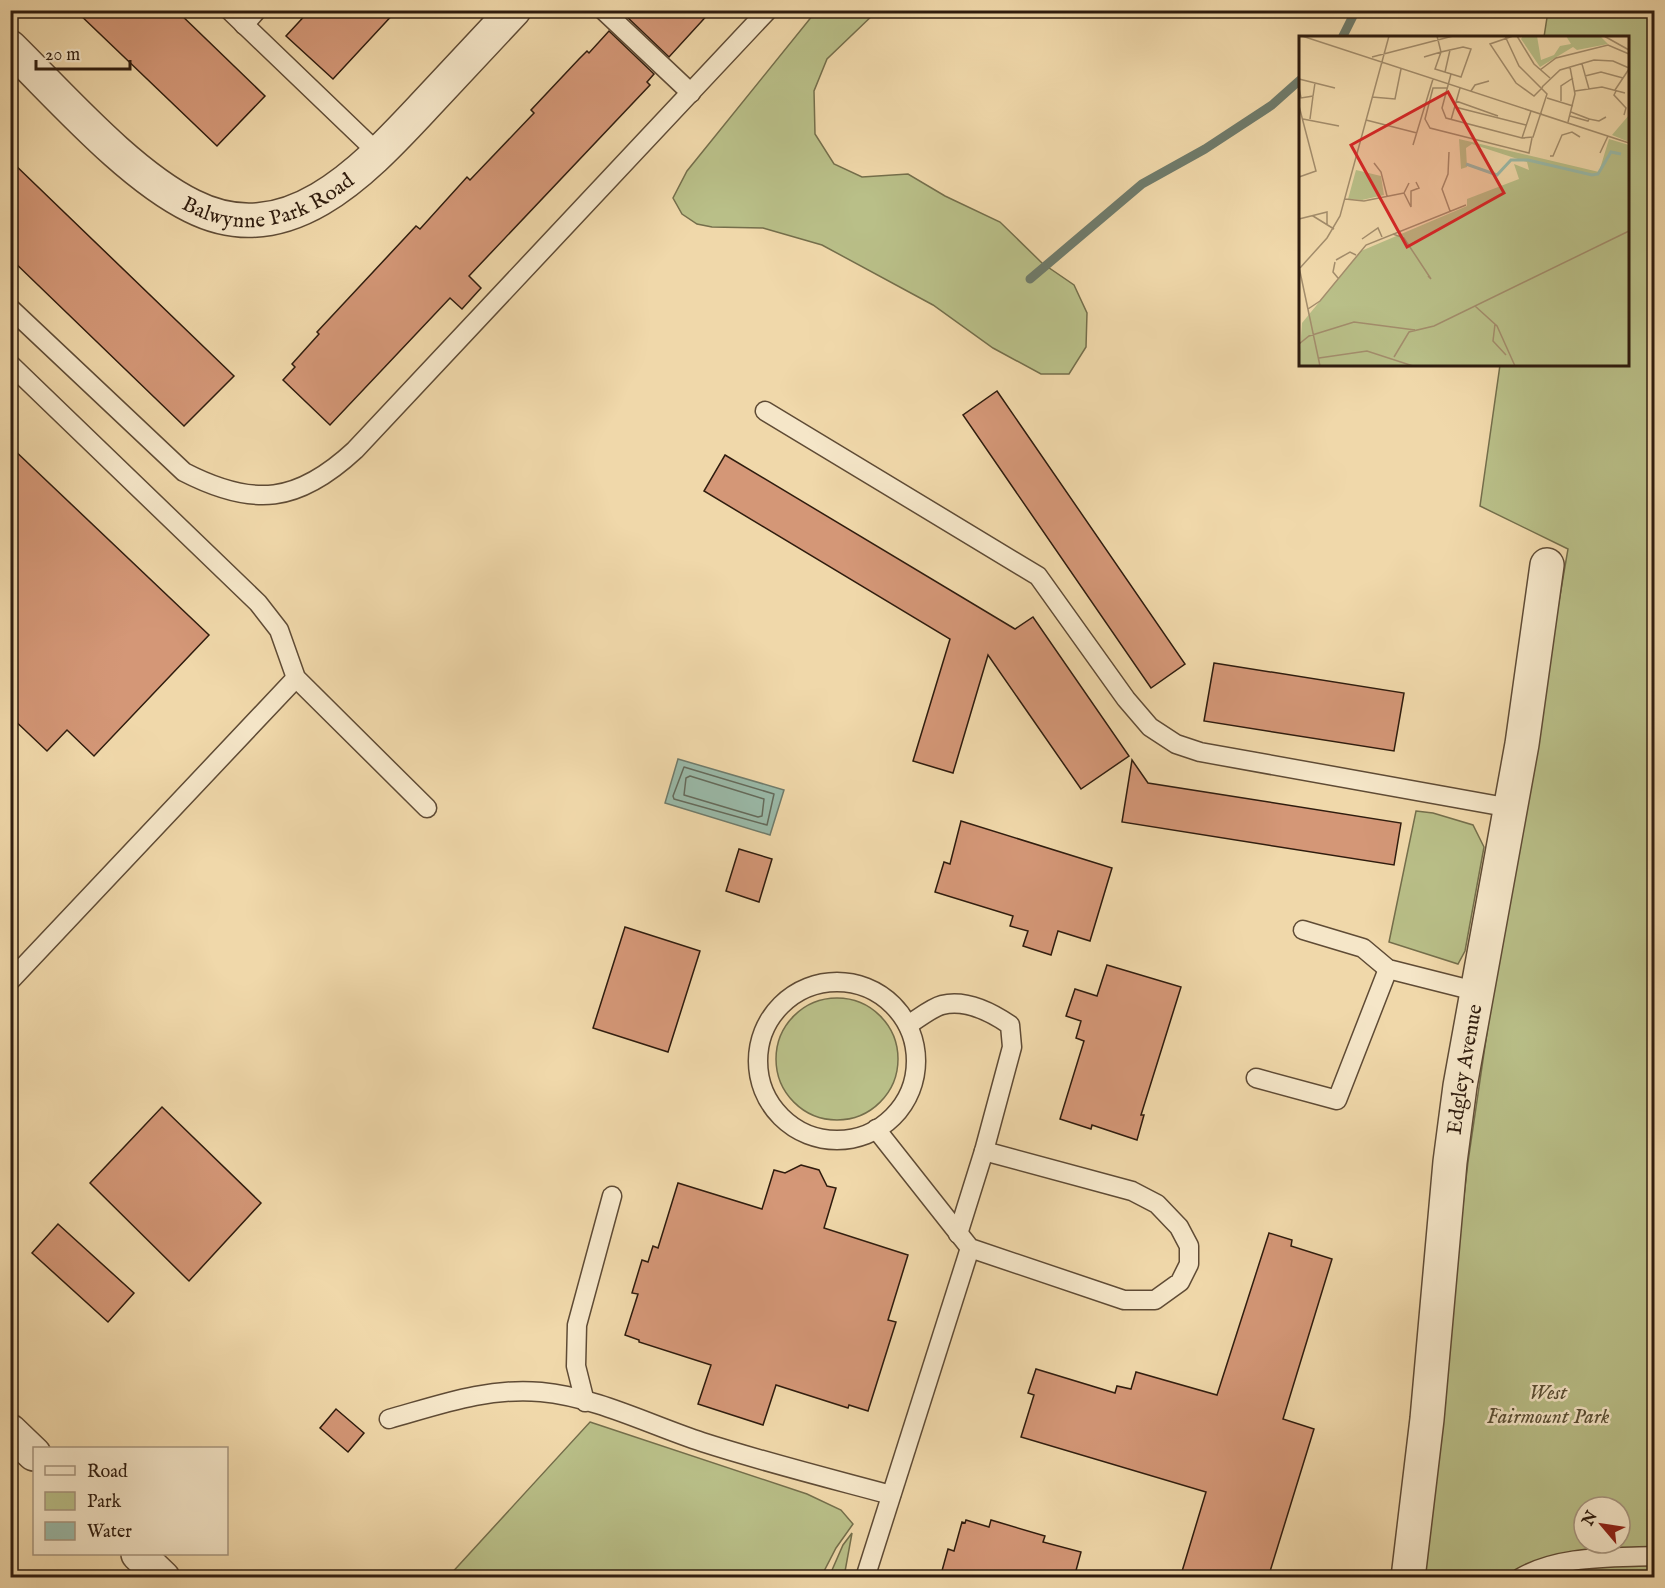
<svg xmlns="http://www.w3.org/2000/svg" width="1665" height="1588" font-family="'IM FELL English',serif">
  <style>
    .green { fill: #b9bf88; stroke: #746e4b; stroke-width: 1.5; fill-rule: evenodd }
    .water { fill: #9abaa9; stroke: #6f7b6b; stroke-width: 1.5 }
    .lines { fill: none; stroke-linecap: round; stroke-linejoin: round }
    .shore { stroke: #646b5c; stroke-width: 1.5 }
    .stream { stroke: #6f7b6b; stroke-width: 9 }
    .building { fill: #d49777; stroke: #2f1c0e; stroke-width: 1.5 }
    .service-casing { stroke: #5f4b35; stroke-width: 21 }
    .minor-casing { stroke: #5f4b35; stroke-width: 36 }
    .tertiary-casing { stroke: #5f4b35; stroke-width: 36 }
    .service { stroke: #f5e6c8; stroke-width: 18 }
    .minor { stroke: #f5e6c8; stroke-width: 33 }
    .tertiary { stroke: #f5e6c8; stroke-width: 33 }
    .labels { text-anchor: middle; stroke-width: 5; stroke-linejoin: round; paint-order: stroke }
    .street-label { font-size: 21px; fill: #2f1c0e; stroke: #f5e6c8 }
    .park-label { font-size: 21px; font-style: italic; fill: #584d33; stroke: #f5e6c8 }
    .inset-river { fill: none; stroke: #9abaa9; stroke-width: 3 }
    .inset-road { fill: none; stroke: #a38d6c; stroke-width: 1.5 }
    .view { fill: #d62828; fill-opacity: 0.15; stroke: #d62828; stroke-width: 3 }
    .inset-edge { fill: none; stroke: #2f1c0e; stroke-width: 3 }
  </style>
  <rect width="100%" height="100%" fill="#f0d8aa"/>
  <filter id="stains"><feTurbulence type="fractalNoise" baseFrequency=".00333" numOctaves="4"/><feColorMatrix values="0 0 0 0 .2 0 0 0 0 .09 0 0 0 0 .02 0 0 0 .5 -.17"/></filter>
  <radialGradient id="worn" r=".72"><stop offset=".6" stop-color="#630" stop-opacity="0"/><stop offset="1" stop-color="#630" stop-opacity=".3"/></radialGradient>
  <g class="green">
    <polygon points="817,10 877,11 827,59 814,91 815,134 834,164 862,177 908,174 945,196 1000,222 1042,263 1074,285 1087,313 1086,347 1069,374 1041,374 993,348 933,305 822,245 763,228 712,227 697,224 682,214 673,198 687,171"/>
    <path d="M1548 11H1654V1577L1419 1578 1468 1162 1500 944 1568 549 1480 506 1500 365 1628 364V38L1544 37ZM1584 1507H1620V1543H1584Z"/>
    <polygon points="1416,811 1433,813 1473,825 1484,847 1465,951 1458,964 1389,942"/>
    <circle cx="837" cy="1059" r="61"/>
    <polygon points="590,1422 807,1494 841,1510 853,1524 836,1548 821,1577 448,1577"/>
    <polygon points="852,1533 844,1577 829,1577 843,1545"/>
  </g>
  <polygon class="water" points="678,759 784,790 770,835 665,803"/>
  <g class="lines">
    <g class="shore">
      <polygon points="684,767 774,794 767,825 674,799 673,796"/>
      <polygon points="690,776 764,799 762,816 758,817 684,795 686,778"/>
    </g>
    <g class="stream">
      <polyline points="1342,38 1356,10"/>
      <polyline points="1030,279 1142,184 1205,149 1272,105 1300,80"/>
    </g>
  </g>
  <g class="building">
    <polygon points="75,10 176,10 265,96 217,146"/>
    <polygon points="310,10 397,10 333,79 286,36"/>
    <polygon points="629,10 712,10 669,57 625,15"/>
    <polygon points="609,31 654,74 647,82 650,85 469,276 481,288 462,309 450,298 330,425 283,380 295,367 292,364 319,334 317,332 416,226 420,229 467,177 470,180 534,113 531,110 579,59 587,51 589,53"/>
    <polygon points="10,160 234,376 184,426 10,258"/>
    <polygon points="997,391 1185,664 1151,688 963,415"/>
    <polygon points="10,446 209,635 94,756 67,730 47,751 10,716"/>
    <polygon points="725,455 1015,629 1033,617 1129,756 1081,789 988,655 953,773 913,761 950,639 704,491"/>
    <polygon points="1214,663 1404,693 1394,751 1204,721"/>
    <polygon points="1132,760 1148,783 1401,823 1394,865 1122,822"/>
    <polygon points="961,821 1112,868 1090,941 1058,931 1051,955 1023,946 1028,931 1010,926 1013,916 935,892 944,862 950,864"/>
    <polygon points="739,849 772,859 759,902 726,891"/>
    <polygon points="625,927 700,951 668,1052 593,1028"/>
    <polygon points="1107,965 1181,987 1141,1115 1144,1115 1137,1140 1092,1125 1091,1129 1060,1119 1084,1041 1076,1038 1081,1021 1066,1016 1075,989 1097,996"/>
    <polygon points="162,1107 261,1203 189,1281 90,1183"/>
    <polygon points="801,1165 819,1170 827,1186 836,1188 824,1228 908,1255 888,1320 896,1322 868,1411 849,1405 848,1408 776,1385 763,1425 698,1404 711,1365 639,1342 639,1340 625,1335 638,1294 632,1293 642,1260 648,1262 653,1246 658,1248 678,1183 762,1209 774,1170 785,1173"/>
    <polygon points="58,1224 134,1293 108,1322 32,1253"/>
    <polygon points="1269,1233 1292,1240 1291,1246 1332,1259 1283,1419 1314,1429 1268,1578 1180,1578 1206,1492 1021,1437 1034,1395 1028,1393 1036,1369 1115,1393 1117,1386 1131,1389 1136,1372 1217,1395"/>
    <polygon points="336,1409 364,1433 348,1452 320,1428"/>
    <polygon points="966,1520 989,1527 991,1520 1045,1536 1043,1542 1081,1552 1074,1578 940,1578 948,1549 954,1551 962,1522 965,1523"/>
  </g>
  <g class="lines">
    <g class="service-casing">
      <g id="service">
        <polyline points="229,10 379,154"/>
        <polyline points="603,10 691,93"/>
        <polyline points="244,25 257,10"/>
        <path d="M10 308 184 472C254 508 298 503 355 450L768 10"/>
        <polyline points="10,364 258,603 279,630 296,678 427,808"/>
        <polyline points="765,411 1038,576 1126,699 1150,727 1176,744 1200,752 1511,808"/>
        <polyline points="1303,930 1363,948 1388,969 1475,991"/>
        <polyline points="10,981 296,678"/>
        <circle cx="837" cy="1061" r="79"/>
        <polyline points="1256,1078 1337,1100 1388,969"/>
        <path d="M876 1129 970 1248 1124 1300H1155L1180 1282 1189 1264V1246L1179 1227 1157 1204 1132 1191 984 1151 1012 1047 1010 1025C991 1012 966 999 942 1005 931 1008 918 1019 908 1025"/>
        <polyline points="958,1234 984,1151"/>
        <polyline points="585,1402 576,1366 577,1325 612,1196"/>
        <path d="M389 1419C439 1405 488 1387 541 1392 596 1397 650 1425 702 1442 764 1462 828 1478 891 1495"/>
        <polyline points="865,1578 970,1248"/>
        <path d="M1520 1578C1560 1555 1610 1558 1654 1556"/>
      </g>
    </g>
    <g class="minor-casing">
      <g id="minor">
        <path id="s1" d="M10 47C61 97 129 175 192 206 289 255 367 167 427 103 456 72 485 41 514 10"/>
        <path id="s2" d="M1408 1578 1427 1419 1450 1162 1460 1086 1522 744 1547 565"/>
      </g>
    </g>
    <g class="tertiary-casing">
      <g id="tertiary">
        <polyline points="10,1431 34,1454"/>
        <polyline points="138,1554 163,1578"/>
      </g>
    </g>
    <use href="#service" class="service"/>
    <use href="#minor" class="minor"/>
    <use href="#tertiary" class="tertiary"/>
  </g>
  <g class="labels">
    <g class="street-label">
      <text dy="7" stroke="none"><textPath href="#s1" startOffset="324">Balwynne Park Road</textPath></text>
      <text dy="7" stroke="none"><textPath href="#s2" startOffset="512">Edgley Avenue</textPath></text>
    </g>
    <g class="park-label">
      <text x="1548" y="1399">West<tspan x="1548" dy="24">Fairmount Park</tspan></text>
    </g>
  </g>
  <g transform="translate(1299 36)">
    <rect width="330" height="330" fill="#f0d8aa"/>
    <path d="M224 0H238L242 24 255 19 261 10 272 8 267 0H301L309 8 278 14 274 11 241 31 222 3ZM330 79V106L313 99ZM160 103 300 136 310 103 330 109V330H0L3 287 62 215 168 170V163L220 143 215 128 230 134 228 126 173 108 167 112 168 131 162 133ZM57 134 82 140 85 159 63 164 49 163Z" fill="#b9bf88"/>
    <path class="inset-river" d="M167 128 198 139 212 124H229L293 139 299 138 312 116 322 118"/>
    <path class="inset-road" d="M3 0 330 107M214 0 191 8 217 47 235 60 244 51M218 0 235 28 251 42M305 0 330 14M164 11 172 13 162 41 136 33 142 16ZM73 21 154 0M125 21 142 16 138 0M283 28 290 53M241 34 257 22 309 9 330 18M146 36 151 14M152 38 143 72 147 82 223 102 234 101 248 58 220 30 206 0M286 40 302 36 324 42M0 43 36 52M243 51 261 34 295 24 314 25 330 32M0 52 2 62 14 60 16 47M148 52H134L126 83 131 92 230 117 233 102M316 54 330 33M172 55 176 49 190 45M276 55 303 51 326 57M317 55 315 59 327 72 325 79M73 61 96 63 102 33M248 62 274 70M157 65 199 80M262 65V50L274 42M0 70 17 135 0 141M156 71 227 89M271 80 289 85 290 83 272 76M4 83 40 90M11 83 14 60M290 83 300 85 307 81M67 84 118 97M152 84 161 52M269 86 276 58 271 31M223 102 232 75M114 109 134 43M150 116 149 138 143 153 151 175M301 117 309 100M251 120H254L263 99 273 96 281 101M75 127 82 136 88 160M110 147 105 157 112 171V155L120 152 117 146M46 163 65 165 105 157M14 180 35 193M0 183 28 176V188M94 198 105 202 132 243 129 240M63 203 79 192 83 201M37 224 51 216 57 219M36 226 34 236 39 242M0 231 21 330M1 232 28 202 41 180 90 0M176 270 198 290 216 330M9 273 21 265 67 209 167 169M196 288 194 305 207 319M0 308 10 300 55 286 116 294M95 321 110 296 135 290 330 195M20 322 68 315 114 330"/>
    <path class="view" d="M149 56 205 157 108 211 52 109Z"/>
    <rect width="330" height="330" class="inset-edge"/>
  </g>
  <rect width="1665" height="1588" fill="none" stroke="#f0d8aa" stroke-width="36"/>
  <rect x="12" y="12" width="1641" height="1564" fill="none" stroke="#2f1c0e" stroke-width="3"/>
  <rect x="18" y="18" width="1629" height="1552" fill="none" stroke="#2f1c0e" stroke-width="1.5"/>
  <rect x="33" y="1447" width="195" height="108" fill="#f5e6c8" stroke="#a6957e" stroke-width="1.5"/>
  <rect x="45" y="1466" width="30" height="9" fill="#f5e6c8" stroke="#a6957e" stroke-width="1.5"/>
  <text x="87" y="1477" font-size="18" fill="#2f1c0e">Road</text>
  <rect x="45" y="1492" width="30" height="18" fill="#b9bf88" stroke="#a6957e" stroke-width="1.5"/>
  <text x="87" y="1507" font-size="18" fill="#2f1c0e">Park</text>
  <rect x="45" y="1522" width="30" height="18" fill="#9abaa9" stroke="#a6957e" stroke-width="1.5"/>
  <text x="87" y="1537" font-size="18" fill="#2f1c0e">Water</text>
  <g transform="translate(1602 1525) rotate(299)"><circle r="28" fill="#f5e6c8" stroke="#a6957e" stroke-width="1.5"/>
  <path d="M0-4.5L10 22L0 15L-10 22Z" fill="#8f2418"/>
  <text y="-9" font-size="16" font-weight="bold" text-anchor="middle" fill="#2f1c0e">N</text>
  </g>
  <path d="M36 60v9h94v-9" fill="none" stroke="#2f1c0e" stroke-width="3"/>
  <text x="45" y="60" font-size="18" fill="#2f1c0e" stroke="#f5e6c8" stroke-width="4.5" paint-order="stroke">20 m</text>
  <rect width="100%" height="100%" filter="url(#stains)"/>
  <rect width="100%" height="100%" fill="url(#worn)"/>
</svg>
